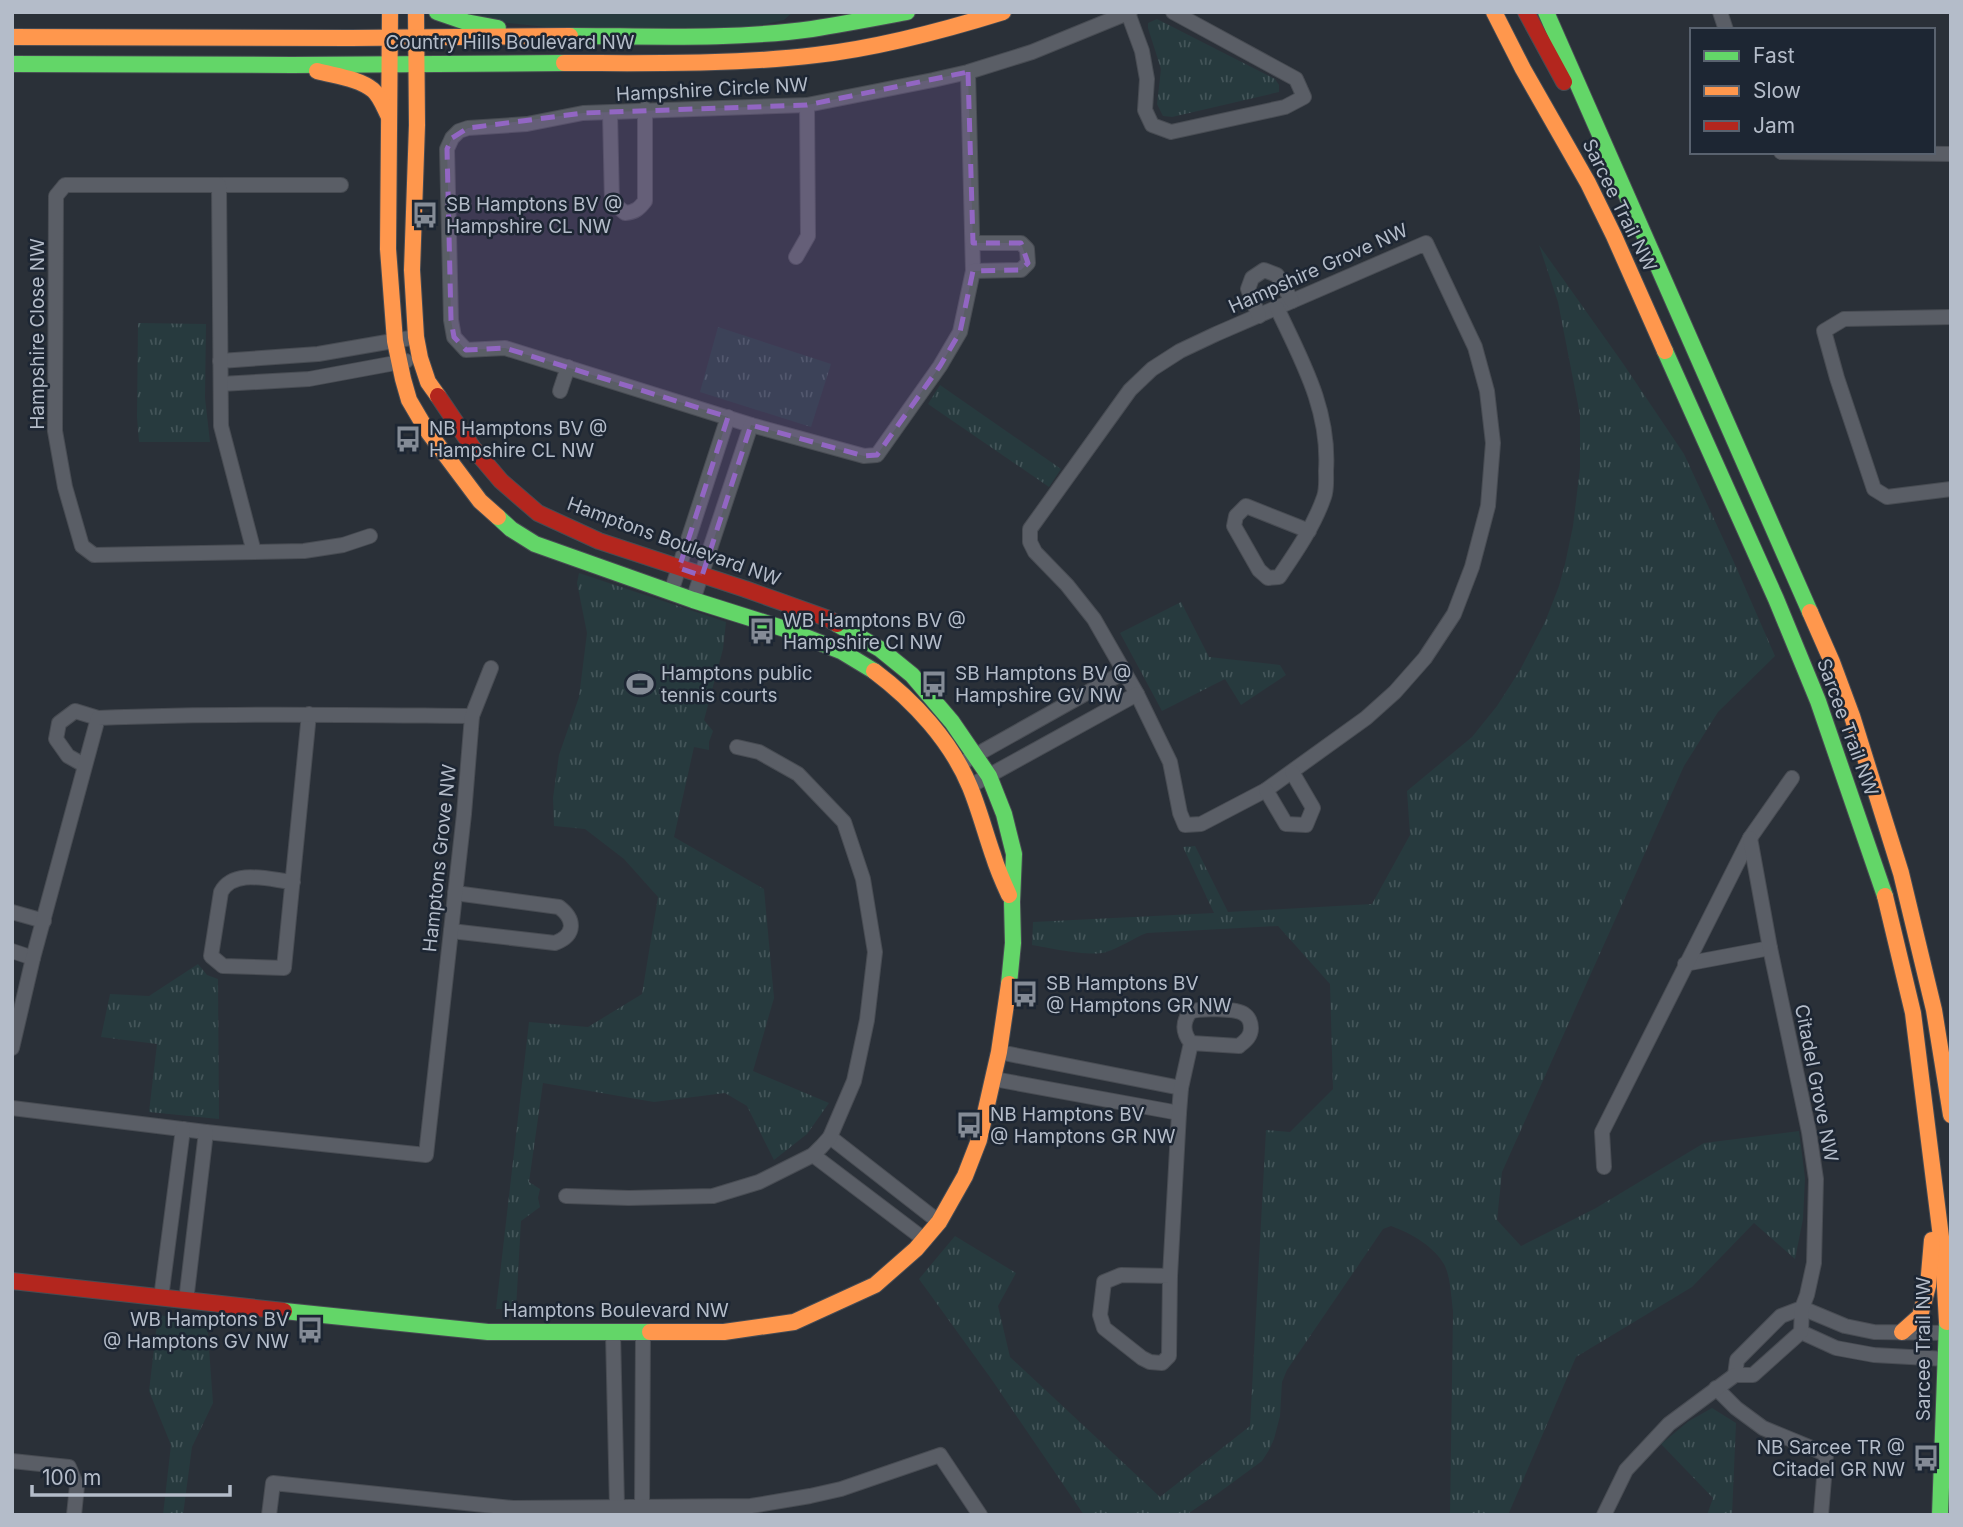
<svg xmlns="http://www.w3.org/2000/svg" width="1963" height="1527" font-family="Inter,sans-serif">
  <style>
    .grass { fill: #273a3e }
    .park { fill: url(#park-tufts) }
    .lines { fill: none; stroke-linecap: round; stroke-linejoin: round }
    .street-casing { stroke: #484c53; stroke-width: 16 }
    .fast-casing { stroke: #484c53; stroke-width: 18 }
    .slow-casing { stroke: #484c53; stroke-width: 18 }
    .jam-casing { stroke: #484c53; stroke-width: 18 }
    .street { stroke: #5a5e66; stroke-width: 14 }
    .fast { stroke: #63d668; stroke-width: 16 }
    .slow { stroke: #ff974d; stroke-width: 16 }
    .jam { stroke: #b3261e; stroke-width: 16 }
    .marked { fill: #9266c3; fill-opacity: 0.2; stroke: #9266c3; stroke-width: 5; stroke-dasharray: 14 9; stroke-linejoin: round }
    .labels { text-anchor: middle; stroke-width: 5; stroke-linejoin: round; paint-order: stroke }
    .street-label { font-size: 19px; fill: #b4bcc9; stroke: #1d2633 }
    .poi-label { font-size: 19px; fill: #b4bcc9; stroke: #1d2633; text-anchor: start }
  </style>
  <defs>
    <pattern id="park-tufts" width="24" height="20" patternUnits="userSpaceOnUse" patternTransform="scale(1.75)"><rect width="24" height="20" fill="#273a3e"/><path d="M3 7l-1-3M5 7V3M7 7l1-3M15 17l-1-3M17 17v-4M19 17l1-3" fill="none" stroke="#445559"/></pattern>
  </defs>
  <rect width="100%" height="100%" fill="#2a3038"/>
  <polygon class="grass" points="448,12 793,12 784,20 753,27 555,28 479,20"/>
  <g class="park">
    <polygon points="1157,19 1275,79 1279,85 1279,92 1172,117 1163,116 1157,104 1161,69 1148,28 1148,23"/>
    <path d="M1539 245 1622 362 1684 454 1733 560 1775 656 1718 712 1684 766 1502 1172 1497 1220 1521 1246 1596 1208 1704 1143 1799 1131 1805 1178 1803 1219 1795 1259 1754 1223 1692 1287 1576 1357 1508 1515H1450L1453 1311C1451 1297 1451 1280 1445 1266 1435 1247 1411 1233 1391 1226L1383 1229 1287 1370 1282 1382 1280 1416 1274 1439 1269 1450 1262 1461 1217 1494 1186 1515H1084L992 1380 919 1279 955 1236 1016 1273 998 1306 1010 1357 1160 1497 1250 1426 1266 1130 1290 1132 1333 1089 1330 984 1278 926 1147 933C1133 938 1120 948 1106 952 1090 957 1050 948 1032 945L1033 922 1214 913 1183 847 1195 846 1228 912 1372 904 1410 835 1407 791 1472 737 1497 706 1520 670 1545 622 1559 586 1565 564 1573 526 1580 468V415L1558 302Z"/>
    <polygon points="138,323 206,324 205,398 210,442 139,442 137,417"/>
    <polygon points="718,327 831,364 811,427 700,392"/>
    <polygon points="940,385 1061,469 1049,487 928,404"/>
    <polygon points="579,573 726,622 723,649 704,720 713,731 709,742 709,750 694,747 674,837 764,889 774,998 753,1071 829,1103 807,1134 774,1160 747,1106 725,1093 654,1102 543,1083 529,1182 540,1189 538,1198 540,1207 521,1221 516,1309 496,1309 529,1022 588,1027 642,994 658,897 624,859 585,829 554,826 553,798 559,755 579,697 587,633 577,583"/>
    <polygon points="1181,602 1209,657 1280,665 1286,675 1241,705 1225,679 1162,711 1120,633"/>
    <polygon points="198,964 207,975 218,979 219,1119 149,1112 157,1044 101,1037 110,994 149,996"/>
    <polygon points="158,1315 207,1321 213,1403 192,1447 183,1515 163,1515 171,1445 149,1391"/>
    <polygon points="1712,1408 1736,1423 1732,1515 1707,1515 1713,1498 1661,1444 1689,1421"/>
  </g>
  <g class="lines">
    <g class="street-casing">
      <g id="street">
        <polyline points="1720,12 1726,30"/>
        <polyline points="1128,13 1142,51 1147,79 1145,110 1152,125 1171,132 1285,107 1304,97 1296,79 1173,12"/>
        <polyline points="968,72 973,271 960,332 940,366 877,455 864,456 751,425 505,348 466,350 454,337 451,320 447,149 452,138 459,131 468,128 527,124 583,113 807,105 933,80 968,72 1032,52 1130,12"/>
        <path d="M610 113 612 202 625 213C635 212 639 209 645 201V109"/>
        <polyline points="1781,152 1951,154"/>
        <polyline points="219,185 341,185"/>
        <polyline points="973,243 1021,243 1027,249 1028,263 1021,270 973,271"/>
        <polygon points="1426,243 1475,347 1487,391 1493,443 1488,506 1472,567 1454,614 1425,658 1395,692 1366,718 1266,790 1201,824 1185,825 1180,813 1170,762 1137,694 1094,619 1067,585 1035,552 1030,542 1030,529 1130,390 1152,369 1180,351 1216,334"/>
        <polyline points="796,257 808,236 807,105"/>
        <path d="M1277 308C1302 361 1330 410 1326 471 1326 479 1327 489 1324 497 1314 526 1296 552 1279 577L1268 578 1259 570 1234 526 1236 516 1246 506 1309 531"/>
        <polyline points="1259,316 1248,289 1252,278 1264,270 1277,275 1292,301"/>
        <polyline points="1951,317 1844,319 1824,331 1837,378 1874,489 1887,497 1951,489"/>
        <polyline points="220,361 318,354 416,337"/>
        <polyline points="221,384 309,379 406,361"/>
        <polyline points="560,391 568,367"/>
        <polyline points="254,552 221,426 219,185 65,185 56,196 55,431 65,487 82,546 94,555 304,551 343,545 370,536"/>
        <polyline points="671,592 728,417"/>
        <polyline points="693,600 751,425"/>
        <polyline points="967,760 1124,672"/>
        <polyline points="84,765 68,756 56,739 59,723 75,711 98,718"/>
        <polyline points="970,786 1137,694"/>
        <polyline points="1266,790 1286,824 1306,825 1313,808 1292,772"/>
        <path d="M293 882C270 880 234 868 221 892L211 956 223 966 284 968 309 714"/>
        <polyline points="12,912 44,921"/>
        <path d="M451 931 555 943C576 935 575 919 559 907L455 893"/>
        <polyline points="12,951 33,958"/>
        <polyline points="1685,964 1770,948"/>
        <path d="M12 1048 33 958 98 718C222 713 347 715 472 716"/>
        <polyline points="999,1052 1181,1088"/>
        <polyline points="994,1079 1179,1113"/>
        <polyline points="12,1108 206,1132 426,1155 464,814 472,716 491,668"/>
        <polyline points="830,1137 939,1222"/>
        <polyline points="813,1155 925,1240"/>
        <polyline points="1604,1167 1602,1132 1750,838 1792,778"/>
        <polyline points="566,1196 629,1198 713,1196 759,1182 813,1155 822,1146 830,1137 854,1081 867,1020 875,952 863,879 844,822 798,774 759,752 737,747"/>
        <path d="M1170 1276 1121 1275 1104 1282 1100 1315 1104 1328 1142 1358 1150 1362 1162 1363 1169 1356 1170 1276 1179 1113 1181 1088 1191 1043C1183 1033 1182 1023 1190 1012 1198 1008 1236 1008 1244 1014 1249 1017 1251 1023 1251 1028 1251 1037 1245 1041 1239 1046L1191 1043"/>
        <polyline points="161,1298 183,1129"/>
        <polyline points="186,1301 206,1132"/>
        <polyline points="1801,1332 1836,1348 1874,1355 1946,1359"/>
        <polyline points="613,1333 617,1507"/>
        <polyline points="1735,1375 1737,1360 1781,1316 1802,1308 1845,1326 1874,1332 1948,1333"/>
        <polyline points="1716,1388 1736,1408 1763,1428 1826,1454 1821,1515"/>
        <polyline points="12,1461 69,1467 77,1486 74,1515"/>
        <polyline points="642,1507 643,1333"/>
        <polyline points="269,1515 273,1483 513,1508 751,1506 810,1496 841,1489 940,1455 980,1515"/>
        <polyline points="1604,1515 1626,1470 1669,1424 1735,1375 1753,1375 1801,1332 1802,1308 1807,1295 1814,1263 1816,1179 1809,1132 1770,948 1750,838"/>
      </g>
    </g>
    <g class="fast-casing">
      <g id="fast">
        <polyline points="437,12 466,22 498,28"/>
        <polyline points="1546,12 1810,612"/>
        <path d="M570 36C649 36 733 40 812 29 844 24 875 18 907 12"/>
        <polyline points="12,64 292,65 564,63"/>
        <polyline points="1665,351 1776,599 1818,701 1885,896"/>
        <polyline points="498,517 511,529 535,544 693,600 785,629 841,651 874,671"/>
        <polyline points="837,624 880,649 912,675 952,722 989,776 1004,814 1014,854 1012,902 1013,943 1009,984"/>
        <polyline points="284,1311 488,1332 650,1332"/>
        <polyline points="1940,1515 1947,1322"/>
      </g>
    </g>
    <g class="slow-casing">
      <g id="slow">
        <polyline points="390,12 388,249 395,341 403,379 409,400 426,429 480,501 498,517"/>
        <polyline points="416,12 417,125 412,270 416,337 420,358 428,382 438,396"/>
        <polyline points="1494,12 1523,69 1588,183 1614,236 1665,351"/>
        <polyline points="12,37 351,38 570,36"/>
        <path d="M564 63C648 63 732 65 816 55 879 48 942 31 1003 12"/>
        <path d="M317 71C335 76 358 78 373 90 380 96 384 107 388 115"/>
        <polyline points="1810,612 1832,662 1852,716 1901,873 1934,1010 1951,1115"/>
        <path d="M874 671C914 701 951 741 970 787 979 809 985 832 993 855 997 868 1003 882 1009 895"/>
        <polyline points="1885,896 1913,1013 1943,1253 1947,1322"/>
        <polyline points="650,1332 724,1332 794,1322 875,1285 916,1249 939,1222 965,1176 979,1140 999,1052 1009,984"/>
        <polyline points="1902,1332 1920,1316 1928,1286 1932,1240"/>
      </g>
    </g>
    <g class="jam-casing">
      <g id="jam">
        <polyline points="1526,12 1564,82"/>
        <polyline points="438,396 473,448 501,481 538,513 599,541 745,589 829,619 837,624"/>
        <polyline points="12,1281 284,1311"/>
      </g>
    </g>
    <use href="#street" class="street"/>
    <use href="#fast" class="fast"/>
    <use href="#slow" class="slow"/>
    <use href="#jam" class="jam"/>
  </g>
  <path class="marked" d="M968 72 973 243H1021L1028 263 1021 270 973 271 960 332 940 366 877 455 864 456 751 425 702 576 679 568 728 417 505 348 466 350 454 337 451 320 447 149 452 138 468 128 583 113 807 105Z"/>
  <defs>
    <g id="bus-bare" transform="scale(2.1)"><path d="M-5-6H5V4H4V6H2V4H-2V6H-4V4H-5ZM-3.5-4V0h7V-4ZM-3.5 1.2v1.5H-2V1.2ZM2 1.2v1.5H3.5V1.2Z" fill="#848b96" stroke="#1d2633" stroke-width="2.5" paint-order="stroke"/></g>
    <g id="stadium-bare" transform="scale(2.1)"><path d="M0-5a6.5 5 0 1 0 0 10a6.5 5 0 1 0 0-10ZM-3.5-1.8h7v3.6h-7Z" fill="#848b96" stroke="#1d2633" stroke-width="2.5" paint-order="stroke"/></g>
  </defs>
  <g fill-rule="evenodd">
    <use href="#bus-bare" x="425" y="215"/>
    <use href="#bus-bare" x="408" y="439"/>
    <use href="#bus-bare" x="762" y="631"/>
    <use href="#stadium-bare" x="640" y="684"/>
    <use href="#bus-bare" x="934" y="684"/>
    <use href="#bus-bare" x="1025" y="994"/>
    <use href="#bus-bare" x="969" y="1125"/>
    <use href="#bus-bare" x="310" y="1330"/>
    <use href="#bus-bare" x="1926" y="1458"/>
  </g>
  <g class="labels">
    <g class="street-label">
      <text x="510" y="49">Country Hills Boulevard NW</text>
      <text transform="translate(712 89) rotate(-3)" y="7">Hampshire Circle NW</text>
      <text transform="translate(1620 205) rotate(64)" y="7">Sarcee Trail NW</text>
      <text transform="translate(1318 268) rotate(-24)" y="7">Hampshire Grove NW</text>
      <text transform="translate(37 334) rotate(-90)" y="7">Hampshire Close NW</text>
      <text transform="translate(674 541) rotate(20)" y="7">Hamptons Boulevard NW</text>
      <text transform="translate(1848 727) rotate(70)" y="7">Sarcee Trail NW</text>
      <text transform="translate(439 858) rotate(-84)" y="7">Hamptons Grove NW</text>
      <text transform="translate(1817 1083) rotate(79)" y="7">Citadel Grove NW</text>
      <text x="616" y="1317">Hamptons Boulevard NW</text>
      <text transform="translate(1923 1349) rotate(-90)" y="7">Sarcee Trail NW</text>
    </g>
    <g class="poi-label">
      <text x="446" y="211">SB Hamptons BV @<tspan x="446" dy="22">Hampshire CL NW</tspan></text>
      <text x="429" y="435">NB Hamptons BV @<tspan x="429" dy="22">Hampshire CL NW</tspan></text>
      <text x="783" y="627">WB Hamptons BV @<tspan x="783" dy="22">Hampshire CI NW</tspan></text>
      <text x="661" y="680">Hamptons public<tspan x="661" dy="22">tennis courts</tspan></text>
      <text x="955" y="680">SB Hamptons BV @<tspan x="955" dy="22">Hampshire GV NW</tspan></text>
      <text x="1046" y="990">SB Hamptons BV<tspan x="1046" dy="22">@ Hamptons GR NW</tspan></text>
      <text x="990" y="1121">NB Hamptons BV<tspan x="990" dy="22">@ Hamptons GR NW</tspan></text>
      <text x="289" y="1326" text-anchor="end">WB Hamptons BV<tspan x="289" dy="22">@ Hamptons GV NW</tspan></text>
      <text x="1905" y="1454" text-anchor="end">NB Sarcee TR @<tspan x="1905" dy="22">Citadel GR NW</tspan></text>
    </g>
  </g>
  <rect width="1963" height="1527" fill="none" stroke="#b4bcc9" stroke-width="28"/>
  <rect x="1690" y="28" width="245" height="126" fill="#1d2633" stroke="#59626f" stroke-width="2"/>
  <rect x="1704" y="51" width="35" height="10" fill="#63d668" stroke="#59626f" stroke-width="2"/>
  <text x="1753" y="63" font-size="21" fill="#b4bcc9">Fast</text>
  <rect x="1704" y="86" width="35" height="10" fill="#ff974d" stroke="#59626f" stroke-width="2"/>
  <text x="1753" y="98" font-size="21" fill="#b4bcc9">Slow</text>
  <rect x="1704" y="121" width="35" height="10" fill="#b3261e" stroke="#59626f" stroke-width="2"/>
  <text x="1753" y="133" font-size="21" fill="#b4bcc9">Jam</text>
  <path d="M32 1485v10h198v-10" fill="none" stroke="#b4bcc9" stroke-width="3.5"/>
  <text x="42" y="1485" font-size="21" fill="#b4bcc9" stroke="#1d2633" stroke-width="5" paint-order="stroke">100 m</text>
</svg>
